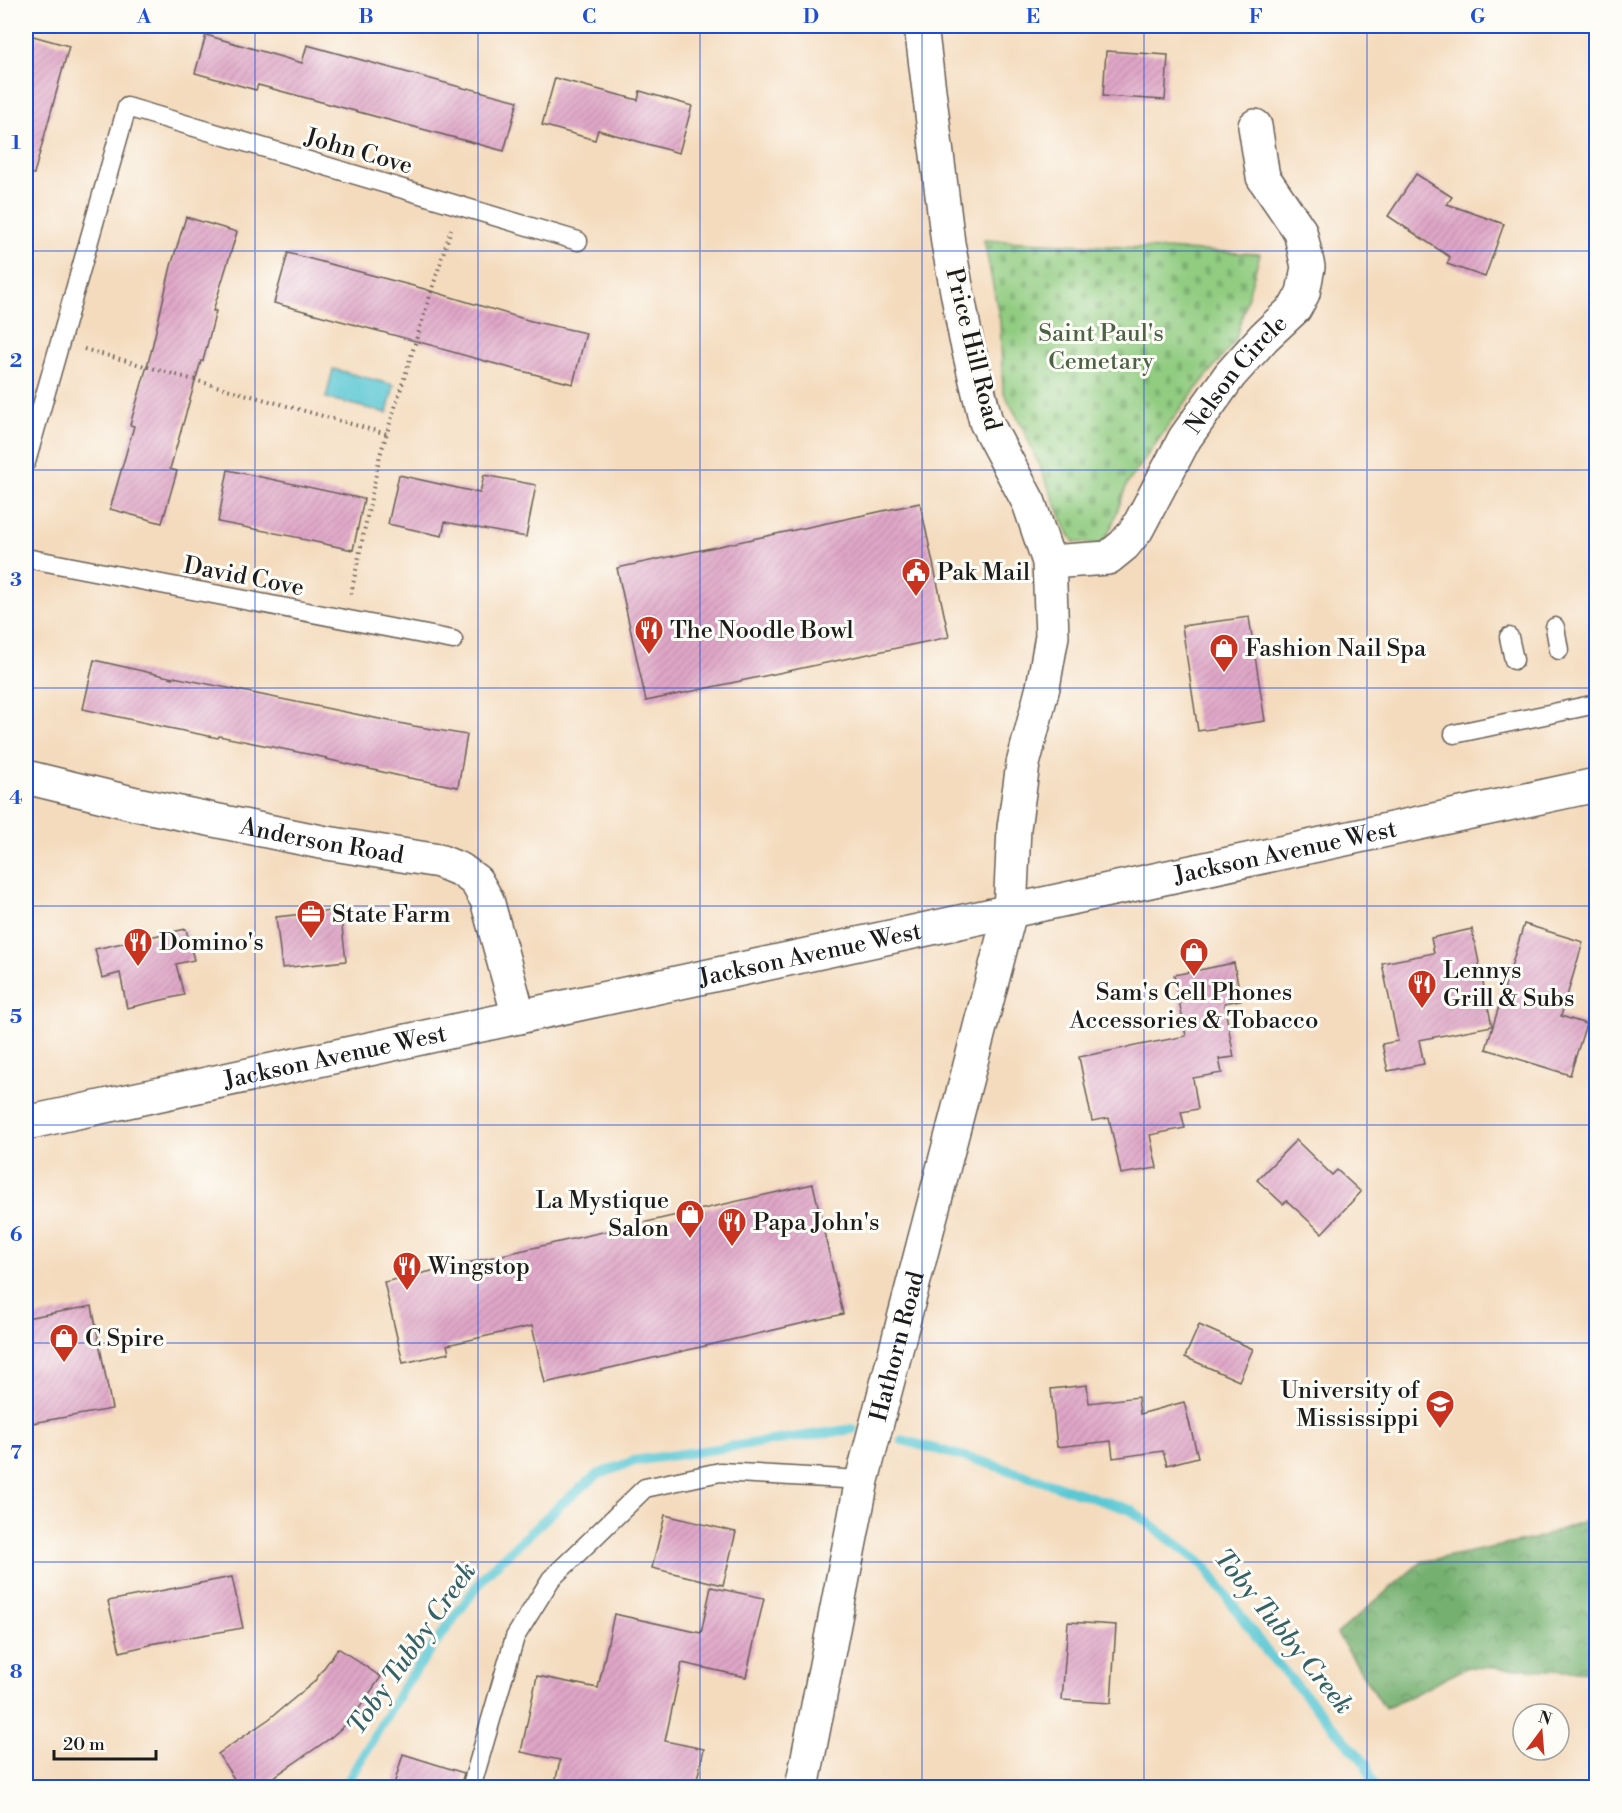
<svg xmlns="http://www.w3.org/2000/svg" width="1622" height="1813" font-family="'Libre Bodoni',serif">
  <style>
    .forest { fill: url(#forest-crowns); stroke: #486646; stroke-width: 1.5 }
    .cemetery { fill: url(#cemetery-stones); stroke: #56744e; stroke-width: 1.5 }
    .water { fill: #5cc8d4; stroke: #3c7278; stroke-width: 1.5 }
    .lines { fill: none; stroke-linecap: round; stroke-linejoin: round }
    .stream { stroke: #5cc8d4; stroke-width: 10 }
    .building { fill: url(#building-hatch) }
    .service-casing { stroke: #685f55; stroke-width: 21 }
    .minor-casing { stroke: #685f55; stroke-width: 36 }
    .secondary-casing { stroke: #685f55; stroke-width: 36 }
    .path { stroke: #685f55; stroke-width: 4; stroke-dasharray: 1.5 4.5; stroke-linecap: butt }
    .service { stroke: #fff; stroke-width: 18 }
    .minor { stroke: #fff; stroke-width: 33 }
    .secondary { stroke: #fff; stroke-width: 33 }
    .grid { fill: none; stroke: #1d4ed8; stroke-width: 1.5; stroke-opacity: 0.55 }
    .labels { text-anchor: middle; stroke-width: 6; stroke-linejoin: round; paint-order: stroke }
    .street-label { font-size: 24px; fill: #1c1c1c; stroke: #fdfcf7 }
    .park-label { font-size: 24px; fill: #4b6244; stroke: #fdfcf7 }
    .poi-label { font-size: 24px; fill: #1c1c1c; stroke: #fdfcf7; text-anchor: start }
    .water-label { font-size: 26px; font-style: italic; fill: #366166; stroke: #fdfcf7 }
    .neatline { fill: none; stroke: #1d4ed8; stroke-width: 2 }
    .grid-label { font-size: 20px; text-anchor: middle; font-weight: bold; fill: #1d4ed8 }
  </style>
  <defs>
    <pattern id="forest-crowns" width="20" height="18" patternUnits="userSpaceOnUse" patternTransform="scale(1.5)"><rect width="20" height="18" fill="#74b06f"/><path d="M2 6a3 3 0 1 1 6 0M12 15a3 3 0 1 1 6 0" fill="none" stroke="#5e8e5a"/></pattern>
    <pattern id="cemetery-stones" width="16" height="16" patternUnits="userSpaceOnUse" patternTransform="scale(1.5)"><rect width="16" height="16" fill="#91cc81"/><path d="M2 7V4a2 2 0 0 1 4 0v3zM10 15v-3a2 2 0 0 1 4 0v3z" fill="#7caf6f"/></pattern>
    <pattern id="building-hatch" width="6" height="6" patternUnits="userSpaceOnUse" patternTransform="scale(1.5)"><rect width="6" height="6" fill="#dfa6c7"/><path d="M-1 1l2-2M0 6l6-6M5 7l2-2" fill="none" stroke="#bf8eaa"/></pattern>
  </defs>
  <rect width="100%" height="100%" fill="#fdfcf7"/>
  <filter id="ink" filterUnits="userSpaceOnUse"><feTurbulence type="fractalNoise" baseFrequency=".0167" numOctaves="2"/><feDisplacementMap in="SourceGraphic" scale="12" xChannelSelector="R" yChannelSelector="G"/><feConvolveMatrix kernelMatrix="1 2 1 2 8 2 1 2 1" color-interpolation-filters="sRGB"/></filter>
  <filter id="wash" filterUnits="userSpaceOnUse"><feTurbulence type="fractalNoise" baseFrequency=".008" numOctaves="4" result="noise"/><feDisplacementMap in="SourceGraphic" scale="24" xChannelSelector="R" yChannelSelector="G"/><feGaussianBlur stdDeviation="1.35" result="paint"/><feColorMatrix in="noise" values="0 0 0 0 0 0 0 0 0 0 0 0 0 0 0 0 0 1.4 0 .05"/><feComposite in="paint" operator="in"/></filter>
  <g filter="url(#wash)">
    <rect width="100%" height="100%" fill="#f4dbbe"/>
    <polygon class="forest" points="1596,1516 1596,1672 1468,1667 1385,1709 1337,1634 1421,1562 1539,1538"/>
    <polygon class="cemetery" points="984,240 1260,254 1235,341 1180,409 1127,484 1111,528 1102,544 1074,542 1067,531 1023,428 1003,391 1000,321"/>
    <polygon class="water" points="333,369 394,385 387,413 326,398"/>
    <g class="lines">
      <g class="stream">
        <polyline points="902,1440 987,1463 1131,1510 1204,1565 1267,1652 1366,1764 1374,1788"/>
        <polyline points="344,1788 402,1689 486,1574 561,1504 597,1475 634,1461 853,1429"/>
      </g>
    </g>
    <g id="blocks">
      <g class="building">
        <polygon points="26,34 69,46 34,174 26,173"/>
        <polygon points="206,35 302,63 307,45 467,89 468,88 518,101 504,151 258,85 256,90 195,73"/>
        <polygon points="1106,51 1168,55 1165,100 1103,96"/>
        <polygon points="555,78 638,100 640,91 692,106 679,153 598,130 595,140 542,125"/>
        <polygon points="1416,174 1452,197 1447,204 1504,224 1485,277 1447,264 1450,257 1388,216"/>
        <polygon points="186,217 237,232 213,311 216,311 203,361 201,361 170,469 177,471 162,523 110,509 134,426 130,425 151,352 171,266"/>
        <polygon points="288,253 421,288 531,321 586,333 573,384 510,368 438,348 438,347 274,303"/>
        <polygon points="228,470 364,499 353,550 301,539 301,538 218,522"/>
        <polygon points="399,475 480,493 484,475 536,485 526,537 445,522 442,536 388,524"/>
        <polygon points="920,503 949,637 646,701 617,568"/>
        <polygon points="1249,617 1265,721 1198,731 1182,626"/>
        <polygon points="94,660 173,678 174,677 414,726 467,735 458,787 404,777 326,759 327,758 219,736 218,738 164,727 83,709"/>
        <polygon points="340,910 346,961 282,968 276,917"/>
        <polygon points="1524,924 1583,942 1561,1016 1586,1024 1570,1075 1486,1049"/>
        <polygon points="186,929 194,960 176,964 184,995 127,1008 120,973 102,978 95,949"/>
        <polygon points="1472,929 1492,1026 1419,1040 1424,1064 1388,1071 1382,1044 1398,1041 1382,963 1434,953 1431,938"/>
        <polygon points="1234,963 1241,1000 1224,1003 1234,1057 1219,1059 1222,1073 1193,1078 1198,1109 1181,1112 1185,1128 1150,1135 1157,1168 1121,1174 1109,1118 1092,1121 1079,1057 1186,1036 1174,975"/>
        <polygon points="1296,1140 1332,1175 1337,1170 1361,1192 1322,1233 1287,1201 1283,1204 1257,1180"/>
        <polygon points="813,1184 843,1314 545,1383 532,1326 447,1345 449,1353 403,1363 384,1282"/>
        <polygon points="92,1306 112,1409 26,1424 26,1318"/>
        <polygon points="1199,1325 1253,1349 1239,1381 1185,1357"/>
        <polygon points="1087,1385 1089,1403 1138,1397 1140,1414 1184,1402 1198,1457 1167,1465 1163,1451 1113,1458 1111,1441 1057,1447 1051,1389"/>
        <polygon points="665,1515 736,1532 723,1585 652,1568"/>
        <polygon points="232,1577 243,1628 150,1644 150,1645 120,1652 108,1601"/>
        <polygon points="711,1587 764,1598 746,1677 682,1663 665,1741 704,1749 695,1788 554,1788 560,1760 521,1752 537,1676 598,1688 614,1614 701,1633"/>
        <polygon points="1068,1622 1116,1625 1111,1703 1062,1700"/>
        <polygon points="338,1648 381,1677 351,1720 329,1739 258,1788 240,1788 218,1754 269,1719 314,1682"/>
        <polygon points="403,1754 464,1773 460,1788 393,1788"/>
      </g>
    </g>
  </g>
  <g filter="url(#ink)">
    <use href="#blocks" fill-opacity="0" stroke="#685f55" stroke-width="1.5"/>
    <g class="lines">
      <g class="service-casing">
        <g id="service">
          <polyline points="26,462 127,107 578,241"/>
          <polyline points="26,558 453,640"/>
          <polyline points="1555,627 1559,650"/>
          <polyline points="1509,637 1514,660"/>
          <polyline points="1454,734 1596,704"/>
          <polyline points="471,1788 515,1637 551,1579 645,1488 720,1472 862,1480"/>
        </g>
      </g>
      <g class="minor-casing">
        <g id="minor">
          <path id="s1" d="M1049 562 1108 558 1124 545 1137 529 1185 438 1230 375 1264 337 1295 308 1303 293 1308 267 1300 231 1263 177 1255 126"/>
          <path id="s2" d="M26 777 136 804 321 842 439 861 461 870 476 881 487 900 519 1017"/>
          <path id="s3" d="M802 1788 862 1480 1010 912 1014 828 1023 764 1043 687 1052 636 1049 562 1029 503 986 422 966 339 948 243 921 26"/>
        </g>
      </g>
      <g class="secondary-casing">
        <g id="secondary">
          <path id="s4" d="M26 1123 1596 785"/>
        </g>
      </g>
      <g class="path">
        <polyline points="84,349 387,434"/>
        <polyline points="351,594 380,455 451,229"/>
      </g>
      <use href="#service" class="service"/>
      <use href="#minor" class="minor"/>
      <use href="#secondary" class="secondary"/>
    </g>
  </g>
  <path class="grid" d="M255 26V1788M478 26V1788M700 26V1788M922 26V1788M1144 26V1788M1367 26V1788M26 251H1596M26 470H1596M26 688H1596M26 906H1596M26 1125H1596M26 1343H1596M26 1562H1596"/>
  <defs>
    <g id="civic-pin" transform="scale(1.5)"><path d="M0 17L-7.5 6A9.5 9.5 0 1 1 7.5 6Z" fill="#c8321e" stroke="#fdfcf7"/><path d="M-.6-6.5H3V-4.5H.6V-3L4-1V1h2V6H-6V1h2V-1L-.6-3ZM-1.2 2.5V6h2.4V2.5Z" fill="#fff"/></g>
    <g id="restaurant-pin" transform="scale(1.5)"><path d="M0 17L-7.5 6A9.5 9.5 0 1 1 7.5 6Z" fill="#c8321e" stroke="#fdfcf7"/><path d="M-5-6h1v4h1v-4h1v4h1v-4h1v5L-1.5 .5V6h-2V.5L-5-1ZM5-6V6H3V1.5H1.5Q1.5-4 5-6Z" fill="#fff"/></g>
    <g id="shop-pin" transform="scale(1.5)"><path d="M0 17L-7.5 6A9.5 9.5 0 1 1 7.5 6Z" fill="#c8321e" stroke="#fdfcf7"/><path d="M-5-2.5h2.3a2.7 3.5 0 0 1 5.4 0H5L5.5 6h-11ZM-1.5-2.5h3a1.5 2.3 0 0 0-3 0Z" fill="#fff"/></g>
    <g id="office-pin" transform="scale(1.5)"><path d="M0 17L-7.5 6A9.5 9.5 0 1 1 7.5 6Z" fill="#c8321e" stroke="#fdfcf7"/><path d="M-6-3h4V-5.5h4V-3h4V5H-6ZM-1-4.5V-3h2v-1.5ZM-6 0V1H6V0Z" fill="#fff"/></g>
    <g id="university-pin" transform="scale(1.5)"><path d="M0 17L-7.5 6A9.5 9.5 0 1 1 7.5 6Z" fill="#c8321e" stroke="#fdfcf7"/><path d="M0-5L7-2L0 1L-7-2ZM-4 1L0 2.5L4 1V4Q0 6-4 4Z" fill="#fff"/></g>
  </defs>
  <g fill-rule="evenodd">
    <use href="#civic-pin" x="916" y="572"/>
    <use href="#restaurant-pin" x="649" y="630"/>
    <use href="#shop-pin" x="1224" y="648"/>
    <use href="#office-pin" x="311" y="914"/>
    <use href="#restaurant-pin" x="138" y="942"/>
    <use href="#shop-pin" x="1194" y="952"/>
    <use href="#restaurant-pin" x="1422" y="984"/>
    <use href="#shop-pin" x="690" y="1214"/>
    <use href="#restaurant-pin" x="732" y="1222"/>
    <use href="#restaurant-pin" x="407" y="1266"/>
    <use href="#shop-pin" x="64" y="1338"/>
    <use href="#university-pin" x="1440" y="1404"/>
  </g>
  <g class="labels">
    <g class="street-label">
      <text transform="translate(359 151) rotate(16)" y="8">John Cove</text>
      <text transform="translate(974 349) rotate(76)" y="8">Price Hill Road</text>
      <text dy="8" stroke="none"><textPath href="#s1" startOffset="285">Nelson Circle</textPath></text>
      <text transform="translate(244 576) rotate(11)" y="8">David Cove</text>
      <text dy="8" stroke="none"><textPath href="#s2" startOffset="303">Anderson Road</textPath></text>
      <text dy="8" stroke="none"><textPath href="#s4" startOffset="1288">Jackson Avenue West</textPath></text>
      <text dy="8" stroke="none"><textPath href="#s4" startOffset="802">Jackson Avenue West</textPath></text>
      <text dy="8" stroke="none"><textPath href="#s4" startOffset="316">Jackson Avenue West</textPath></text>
      <text dy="8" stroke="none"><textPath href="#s3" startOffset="452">Hathorn Road</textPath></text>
    </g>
    <g class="park-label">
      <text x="1101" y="341">Saint Paul's<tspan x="1101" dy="28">Cemetary</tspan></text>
    </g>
    <g class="poi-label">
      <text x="937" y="580">Pak Mail</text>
      <text x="670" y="638">The Noodle Bowl</text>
      <text x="1245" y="656">Fashion Nail Spa</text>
      <text x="332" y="922">State Farm</text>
      <text x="159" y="950">Domino's</text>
      <text x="1443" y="978">Lennys<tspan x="1443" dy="28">Grill &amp; Subs</tspan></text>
      <text x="1194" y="1000" text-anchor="middle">Sam's Cell Phones<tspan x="1194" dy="28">Accessories &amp; Tobacco</tspan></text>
      <text x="669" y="1208" text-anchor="end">La Mystique<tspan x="669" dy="28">Salon</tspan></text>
      <text x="753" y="1230">Papa John's</text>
      <text x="428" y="1274">Wingstop</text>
      <text x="85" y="1346">C Spire</text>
      <text x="1419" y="1398" text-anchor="end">University of<tspan x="1419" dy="28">Mississippi</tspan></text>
    </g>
    <g class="water-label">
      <text transform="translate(1284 1631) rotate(51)" y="9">Toby Tubby Creek</text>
      <text transform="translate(411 1648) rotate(-55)" y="9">Toby Tubby Creek</text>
    </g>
  </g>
  <rect width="1622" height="1813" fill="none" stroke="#fdfcf7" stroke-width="66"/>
  <g transform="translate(1541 1732) rotate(16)"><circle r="28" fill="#fdfcf7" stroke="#a3a29f" stroke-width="1.5"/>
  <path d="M0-4.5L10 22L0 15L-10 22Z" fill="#c8321e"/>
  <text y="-9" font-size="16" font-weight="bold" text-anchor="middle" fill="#1c1c1c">N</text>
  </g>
  <path d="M54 1750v9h102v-9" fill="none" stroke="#1c1c1c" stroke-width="3"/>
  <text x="63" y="1750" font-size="18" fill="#1c1c1c" stroke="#fdfcf7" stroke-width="4.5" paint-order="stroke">20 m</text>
  <rect x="33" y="33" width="1556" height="1747" class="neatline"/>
  <g class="grid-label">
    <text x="144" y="23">A</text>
    <text x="366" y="23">B</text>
    <text x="589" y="23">C</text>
    <text x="811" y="23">D</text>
    <text x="1033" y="23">E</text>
    <text x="1256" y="23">F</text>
    <text x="1478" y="23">G</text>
    <text x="16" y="149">1</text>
    <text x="16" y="367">2</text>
    <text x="16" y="586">3</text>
    <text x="16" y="804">4</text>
    <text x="16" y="1023">5</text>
    <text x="16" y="1241">6</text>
    <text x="16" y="1459">7</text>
    <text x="16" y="1678">8</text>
  </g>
</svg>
